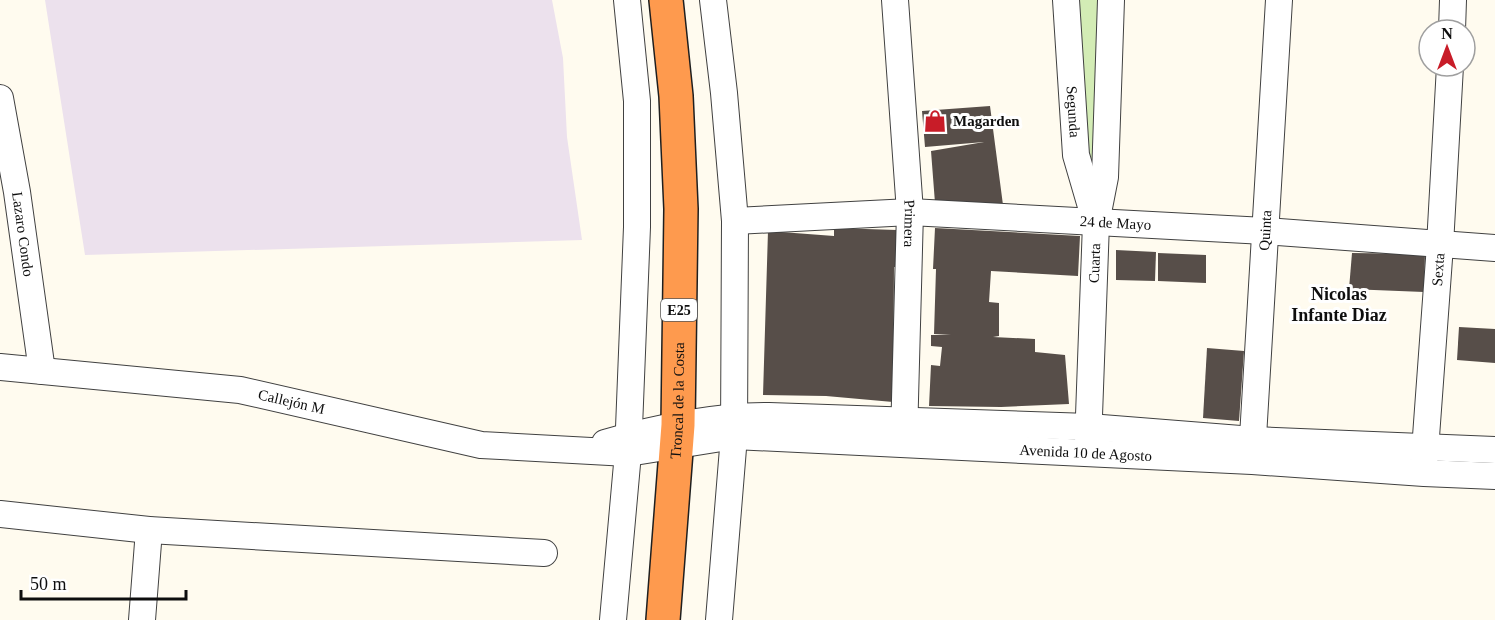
<svg xmlns="http://www.w3.org/2000/svg" width="1495" height="620" font-family="Georgia,serif">
  <style>
    .industrial { fill: #ece1ed }
    .green { fill: #d3ecb5 }
    .building { fill: #574e49 }
    .lines { fill: none; stroke-linecap: round; stroke-linejoin: round }
    .minor-casing { stroke: #414141; stroke-width: 28 }
    .highway-casing { stroke: #1f1f1f; stroke-width: 36 }
    .minor { stroke: #fff; stroke-width: 26 }
    .highway { stroke: #fe9a4e; stroke-width: 33 }
    .labels { text-anchor: middle; stroke-width: 6; stroke-linejoin: round; paint-order: stroke }
    .shield { fill: #fff; stroke: #565656; stroke-width: 1.5 }
    .shield-label { font-size: 14px; font-weight: bold; fill: #0e0e0e }
    .street-label { font-size: 15px; fill: #0e0e0e; stroke: #fff }
    .poi-label { font-size: 15px; font-weight: bold; fill: #0e0e0e; stroke: #fff; text-anchor: start }
    .quarter-label { font-size: 18px; font-weight: bold; fill: #0e0e0e; stroke: #fff }
  </style>
  <rect width="100%" height="100%" fill="#fffbef"/>
  <polygon class="industrial" points="45,0 552,0 563,58 567,137 582,240 85,255"/>
  <polygon class="green" points="1072,0 1104,0 1093,196"/>
  <g class="building">
    <polygon points="990,106 1003,205 935,203 931,151 984,142 925,147 922,111"/>
    <polygon points="834,228 897,230 898,267 894,267 893,402 826,396 763,395 768,231 834,236"/>
    <polygon points="935,228 1080,236 1078,276 991,271 989,302 999,303 999,336 993,337 1035,339 1035,352 1065,355 1069,404 1001,407 929,406 931,365 940,366 942,347 931,346 931,335 951,335 934,334 936,269 933,269"/>
    <polygon points="1116,250 1156,252 1155,281 1116,280"/>
    <polygon points="1158,253 1206,255 1206,283 1158,281"/>
    <polygon points="1352,253 1425,254 1424,292 1349,289"/>
    <polygon points="1459,327 1495,329 1495,363 1457,360"/>
    <polygon points="1207,348 1244,351 1239,421 1203,418"/>
  </g>
  <g class="lines">
    <g class="minor-casing">
      <g id="minor">
        <polyline points="713,0 724,93 735,221 734,436 719,620"/>
        <path id="s1" d="M895 0 910 212 904 437"/>
        <path id="s2" d="M1066 0 1076 155 1095 220"/>
        <polyline points="1452,30 1453,0"/>
        <path id="s3" d="M0 98 17 192 42 371"/>
        <path id="s4" d="M735 221 910 212 1265 231 1495 248"/>
        <path id="s5" d="M0 367 240 390 481 445 628 453 734 436 1252 461 1424 473 1495 476"/>
        <path d="M605 443C659 427 713 416 769 416L1089 427 1253 440 1495 450"/>
        <path id="s6" d="M1088 443 1096 223 1105 177 1111 0"/>
        <path id="s7" d="M1252 454 1279 0"/>
        <path id="s8" d="M1424 464 1440 245 1450 66"/>
        <polyline points="0,514 149,530 544,553"/>
        <polyline points="142,620 149,530"/>
        <polyline points="613,620 628,453 637,227 637,101 627,0"/>
      </g>
    </g>
    <g class="highway-casing">
      <g id="highway">
        <path id="s9" d="M663 620 678 425 681 209 676 96 666 0"/>
      </g>
    </g>
    <use href="#minor" class="minor"/>
    <use href="#highway" class="highway"/>
  </g>
  <defs>
    <g id="shop-bare" transform="scale(1.8)"><path d="M-5-2.5h2.3a2.7 3.5 0 0 1 5.4 0H5L5.5 6h-11ZM-1.5-2.5h3a1.5 2.3 0 0 0-3 0Z" fill="#c81c28" stroke="#fff" stroke-width="2.5" paint-order="stroke"/></g>
  </defs>
  <g fill-rule="evenodd">
    <use href="#shop-bare" x="935" y="121"/>
  </g>
  <g class="labels">
    <rect class="shield" x="661" y="299" width="36" height="22" rx="4.5"/>
    <g class="shield-label">
      <text x="679" y="315">E25</text>
    </g>
    <g class="street-label">
      <text dy="5" stroke="none"><textPath href="#s2" startOffset="112">Segunda</textPath></text>
      <text dy="5" stroke="none"><textPath href="#s1" startOffset="224">Primera</textPath></text>
      <text dy="5" stroke="none"><textPath href="#s4" startOffset="381">24 de Mayo</textPath></text>
      <text dy="5" stroke="none"><textPath href="#s7" startOffset="224">Quinta</textPath></text>
      <text dy="5" stroke="none"><textPath href="#s3" startOffset="138">Lazaro Condo</textPath></text>
      <text dy="5" stroke="none"><textPath href="#s6" startOffset="180">Cuarta</textPath></text>
      <text dy="5" stroke="none"><textPath href="#s8" startOffset="195">Sexta</textPath></text>
      <text dy="5" stroke="none"><textPath href="#s9" startOffset="220">Troncal de la Costa</textPath></text>
      <text dy="5" stroke="none"><textPath href="#s5" startOffset="294">Callejón M</textPath></text>
      <text dy="5" stroke="none"><textPath href="#s5" startOffset="1095">Avenida 10 de Agosto</textPath></text>
    </g>
    <g class="poi-label">
      <text x="953" y="126">Magarden</text>
    </g>
    <g class="quarter-label">
      <text x="1339" y="300">Nicolas<tspan x="1339" dy="21">Infante Diaz</tspan></text>
    </g>
  </g>
  <g transform="translate(1447 48)"><circle r="28" fill="#ffffff" stroke="#9f9f9f" stroke-width="1.5"/>
  <path d="M0-4.5L10 22L0 15L-10 22Z" fill="#c81c28"/>
  <text y="-9" font-size="16" font-weight="bold" text-anchor="middle" fill="#0e0e0e">N</text>
  </g>
  <path d="M21 590v9h165v-9" fill="none" stroke="#0e0e0e" stroke-width="3"/>
  <text x="30" y="590" font-size="18" fill="#0e0e0e" stroke="#ffffff" stroke-width="4.5" paint-order="stroke">50 m</text>
</svg>
